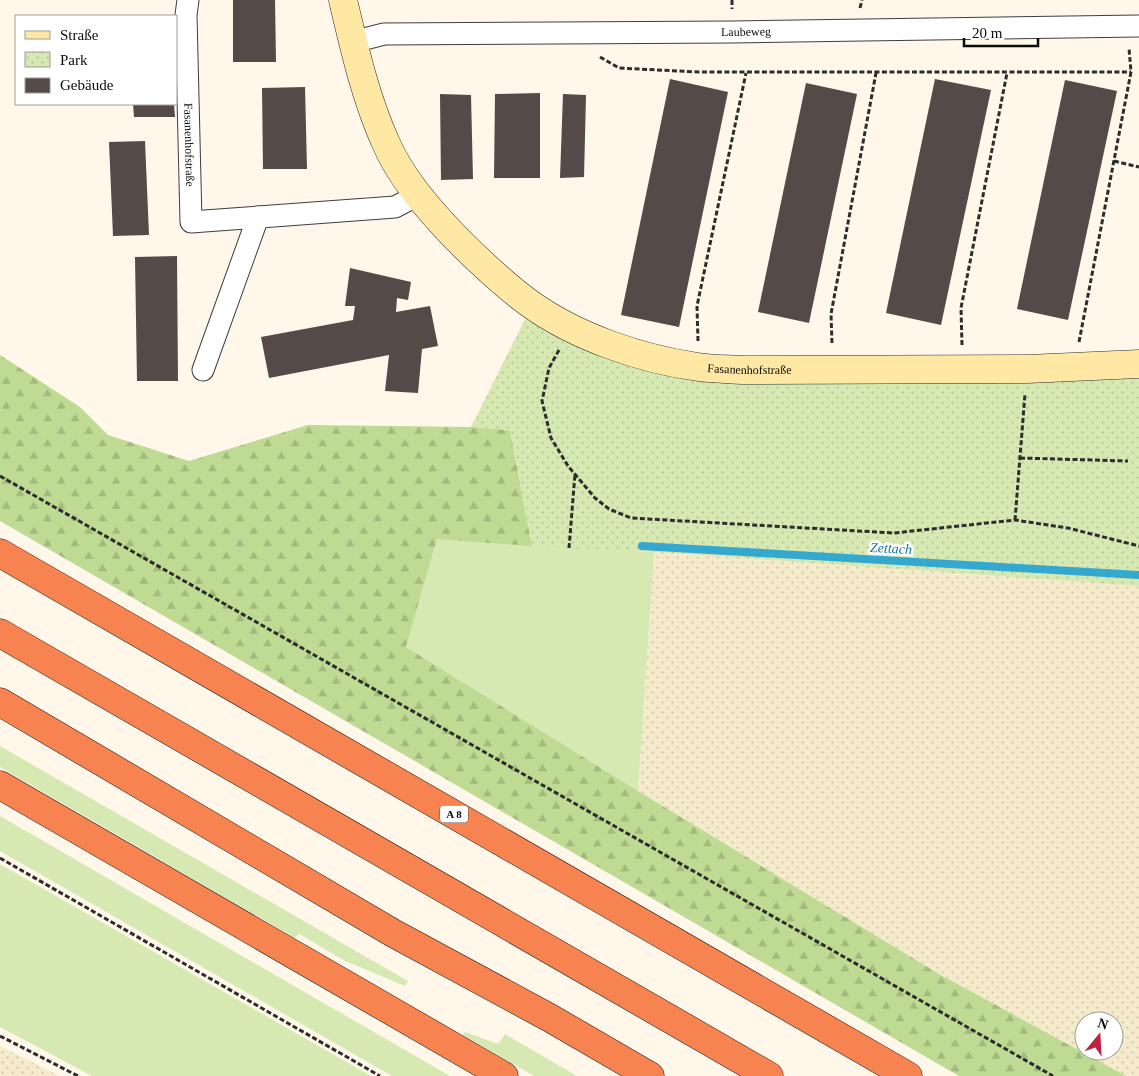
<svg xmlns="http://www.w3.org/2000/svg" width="1139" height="1076" font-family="'Times New Roman',serif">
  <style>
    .farmland { fill: url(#farmland-dots); fill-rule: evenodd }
    .grass { fill: #d7e9b3 }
    .forest { fill: url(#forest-firs) }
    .park { fill: url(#park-dots) }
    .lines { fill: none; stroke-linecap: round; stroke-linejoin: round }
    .stream { stroke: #34a8cf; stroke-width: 8 }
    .building { fill: #544a48 }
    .street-casing { stroke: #3e3e3e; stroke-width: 23 }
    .secondary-casing { stroke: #2d2d2d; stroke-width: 29 }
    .highway-casing { stroke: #1c1c1c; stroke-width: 29 }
    .path { stroke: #2d2d2d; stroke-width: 3; stroke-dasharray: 5 2.5; stroke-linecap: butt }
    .street { stroke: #fff; stroke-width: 21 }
    .secondary { stroke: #ffe7a4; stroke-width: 28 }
    .highway { stroke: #f68350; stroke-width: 28 }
    .labels { text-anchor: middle; stroke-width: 5; stroke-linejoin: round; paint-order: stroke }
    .shield { fill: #fff; stroke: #545454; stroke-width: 1 }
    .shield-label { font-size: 11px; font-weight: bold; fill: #0b0b0b }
    .street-label { font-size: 12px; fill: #0b0b0b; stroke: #fff }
    .water-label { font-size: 14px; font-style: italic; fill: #14769e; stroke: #fff }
  </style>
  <defs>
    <pattern id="farmland-dots" width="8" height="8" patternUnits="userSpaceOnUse" patternTransform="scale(1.25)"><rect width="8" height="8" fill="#f5eaca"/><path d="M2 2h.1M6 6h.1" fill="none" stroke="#d1c7ac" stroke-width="1.8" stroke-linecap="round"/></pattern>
    <pattern id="forest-firs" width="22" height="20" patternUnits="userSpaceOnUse" patternTransform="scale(1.25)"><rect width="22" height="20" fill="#beda93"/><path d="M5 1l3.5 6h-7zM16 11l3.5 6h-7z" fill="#a2ba7d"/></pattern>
    <pattern id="park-dots" width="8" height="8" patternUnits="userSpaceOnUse" patternTransform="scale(1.25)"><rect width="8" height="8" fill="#d7e9b3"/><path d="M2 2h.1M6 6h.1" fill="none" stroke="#b7c699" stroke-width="1.8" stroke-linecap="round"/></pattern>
  </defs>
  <rect width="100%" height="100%" fill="#fff7e9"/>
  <g class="farmland">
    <path d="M654 552 1139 586V1076H1126L939 974 638 791ZM1084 1021H1114V1051H1084Z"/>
    <polygon points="0,1046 60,1076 0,1076"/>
  </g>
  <g class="grass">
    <polygon points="437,539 654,552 638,791 406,647"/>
    <polygon points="0,746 408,981 405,986 345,961 299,934 295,938 0,767"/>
    <polygon points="0,816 450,1076 392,1076 0,851"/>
    <polygon points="0,864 371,1076 92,1076 0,1027"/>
    <polygon points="465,1032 498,1044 505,1034 577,1076 534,1076 463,1035"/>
  </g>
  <polygon class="forest" points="0,355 80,407 108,435 189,461 308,425 471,427 510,430 532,546 437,539 406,647 638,791 939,974 1126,1076 959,1076 0,521"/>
  <polygon class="park" points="525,319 599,355 1139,375 1139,586 654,552 532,546 510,430 471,427"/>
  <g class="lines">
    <polyline class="stream" points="642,546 1139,575"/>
  </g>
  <g class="building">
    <polygon points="233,0 275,0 276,62 233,62"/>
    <polygon points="670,79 728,92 679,327 621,315"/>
    <polygon points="935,79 991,90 941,325 886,313"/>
    <polygon points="1065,80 1117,91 1068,320 1017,309"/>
    <polygon points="806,83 857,94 809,323 758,312"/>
    <polygon points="305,87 307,169 263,169 262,88"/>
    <polygon points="540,93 540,178 494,178 495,94"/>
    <polygon points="440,94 471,95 473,179 441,180"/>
    <polygon points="563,94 586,95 584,177 560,178"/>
    <polygon points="133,104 174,104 175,117 134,117"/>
    <polygon points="145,141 149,235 113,236 109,142"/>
    <polygon points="177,256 178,381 137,381 135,257"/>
    <polygon points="350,268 411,282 408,300 397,298 396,312 430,306 438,346 422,349 418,393 385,391 389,355 269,378 261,337 353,320 355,306 345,306"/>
  </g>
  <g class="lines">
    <g class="street-casing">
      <g id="street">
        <path id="s1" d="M188 0 186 15 191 222 395 207 418 195"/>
        <path id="s2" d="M353 42 384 34 733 32 1139 26"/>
        <polyline points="203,370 258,217"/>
      </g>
    </g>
    <g class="secondary-casing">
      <g id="secondary">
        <path id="s3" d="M343 0C354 47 365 96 385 141 400 177 429 210 456 238 479 261 503 284 529 303 576 337 641 359 698 367 712 369 728 369 743 370L1027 369 1139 364"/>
      </g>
    </g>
    <g class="highway-casing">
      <g id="highway">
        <polyline points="0,553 908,1076"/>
        <polyline points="0,633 769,1076"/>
        <polyline points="0,702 393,933 550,1018 650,1076"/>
        <polyline points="0,785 504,1076"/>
      </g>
    </g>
    <g class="path">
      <polyline points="732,0 732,9"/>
      <polyline points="860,8 862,0"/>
      <polyline points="600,57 619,68 699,72 1131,72"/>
      <polyline points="1114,161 1139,167"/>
      <polyline points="698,341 697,306 746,73"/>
      <polyline points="1079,342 1131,72 1129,48"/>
      <polyline points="832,343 831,314 876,73"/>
      <polyline points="962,345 961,308 1007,73"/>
      <polyline points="559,350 549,368 542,401 551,438 568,466 595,498 609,509 631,518 894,533 1015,520 1068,528 1139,546"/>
      <polyline points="1020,458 1128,461"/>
      <polyline points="0,476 1053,1076"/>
      <polyline points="1015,520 1025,394"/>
      <polyline points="569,548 575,474"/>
      <polyline points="0,858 380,1076"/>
      <polyline points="0,1036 78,1076"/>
    </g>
    <use href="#street" class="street"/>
    <use href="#secondary" class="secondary"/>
    <use href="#highway" class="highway"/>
  </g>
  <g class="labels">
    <rect class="shield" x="440" y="805.5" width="28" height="17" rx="4"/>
    <g class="shield-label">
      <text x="454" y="818">A 8</text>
    </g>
    <g class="street-label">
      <text dy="4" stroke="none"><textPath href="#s2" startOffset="394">Laubeweg</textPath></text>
      <text dy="4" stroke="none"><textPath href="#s1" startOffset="145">Fasanenhofstraße</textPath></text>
      <text dy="4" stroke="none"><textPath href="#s3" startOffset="600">Fasanenhofstraße</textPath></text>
    </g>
    <g class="water-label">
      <text transform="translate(891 548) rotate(3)" y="5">Zettach</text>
    </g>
  </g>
  <rect x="15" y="15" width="162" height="90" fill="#ffffff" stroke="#9d9d9d"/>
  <rect x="25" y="31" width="25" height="8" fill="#ffe7a4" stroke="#9d9d9d"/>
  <text x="60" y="40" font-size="15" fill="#0b0b0b">Straße</text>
  <rect x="25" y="52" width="25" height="15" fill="url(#park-dots)" stroke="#9d9d9d"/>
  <text x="60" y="65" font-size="15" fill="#0b0b0b">Park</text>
  <rect x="25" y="78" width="25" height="15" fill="#544a48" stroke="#9d9d9d"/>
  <text x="60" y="90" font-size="15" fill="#0b0b0b">Gebäude</text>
  <g transform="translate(1099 1036) rotate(18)"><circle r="24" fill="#ffffff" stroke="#9d9d9d"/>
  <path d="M0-4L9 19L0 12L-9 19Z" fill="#bc2241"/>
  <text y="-8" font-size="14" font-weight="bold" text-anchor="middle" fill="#0b0b0b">N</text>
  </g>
  <path d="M964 38v8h74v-8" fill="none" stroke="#0b0b0b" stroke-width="2.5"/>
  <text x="972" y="38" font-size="15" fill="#0b0b0b" stroke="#ffffff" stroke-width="4" paint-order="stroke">20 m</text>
</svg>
